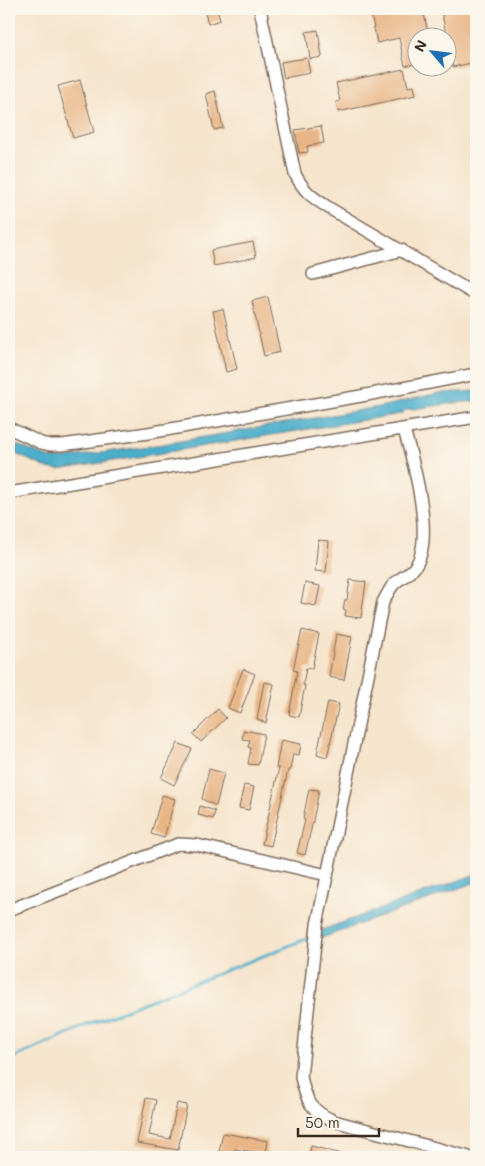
<svg xmlns="http://www.w3.org/2000/svg" width="485" height="1166" font-family="Mali,sans-serif">
  <style>
    .water { fill: #4caecb; stroke: #446c74 }
    .lines { fill: none; stroke-linecap: round; stroke-linejoin: round }
    .stream { stroke: #4caecb; stroke-width: 3 }
    .building { fill: #e8b586 }
    .minor-casing { stroke: #7c6b5b; stroke-width: 14 }
    .minor { stroke: #fff; stroke-width: 11 }
  </style>
  <rect width="100%" height="100%" fill="#fbf7ec"/>
  <filter id="ink" filterUnits="userSpaceOnUse"><feTurbulence type="fractalNoise" baseFrequency=".02" numOctaves="2"/><feDisplacementMap in="SourceGraphic" scale="10" xChannelSelector="R" yChannelSelector="G"/><feConvolveMatrix kernelMatrix="1 2 1 2 8 2 1 2 1" color-interpolation-filters="sRGB"/></filter>
  <filter id="wash" filterUnits="userSpaceOnUse"><feTurbulence type="fractalNoise" baseFrequency=".0096" numOctaves="4" result="noise"/><feDisplacementMap in="SourceGraphic" scale="20" xChannelSelector="R" yChannelSelector="G"/><feGaussianBlur stdDeviation="1.12" result="paint"/><feColorMatrix in="noise" values="0 0 0 0 0 0 0 0 0 0 0 0 0 0 0 0 0 1.4 0 .05"/><feComposite in="paint" operator="in"/></filter>
  <g filter="url(#wash)">
    <rect width="100%" height="100%" fill="#f6e4cc"/>
    <g class="water">
      <polygon points="476,391 476,401 455,403 406,410 401,414 58,470 47,468 9,451 9,442 52,459 65,458 163,444 384,406 438,393"/>
      <polygon points="476,874 476,882 322,938 317,937 319,931"/>
    </g>
    <g class="lines">
      <polyline class="stream" points="9,1060 87,1025 314,936"/>
    </g>
    <g id="blocks">
      <g class="building">
        <polygon points="204,9 217,9 220,20 208,24"/>
        <polygon points="370,9 423,9 429,38 418,38 418,63 405,66 399,38 377,43"/>
        <polygon points="441,9 476,9 476,62 453,67"/>
        <polygon points="318,30 322,57 310,59 306,32"/>
        <polygon points="307,58 310,73 284,78 281,62"/>
        <polygon points="404,69 408,87 414,86 416,95 338,112 336,102 340,101 336,83"/>
        <polygon points="80,80 94,132 73,138 58,86"/>
        <polygon points="215,91 223,128 214,130 206,94"/>
        <polygon points="321,126 324,143 307,146 308,152 299,153 295,130"/>
        <polygon points="253,242 256,257 214,266 211,250"/>
        <polygon points="268,297 280,352 264,356 252,301"/>
        <polygon points="223,309 237,369 226,372 213,311"/>
        <polygon points="318,540 329,541 326,572 315,571"/>
        <polygon points="350,580 366,582 361,618 345,616 346,610 343,609 345,600 347,600"/>
        <polygon points="305,583 320,586 316,606 301,603"/>
        <polygon points="302,630 319,634 312,669 306,668 303,685 305,685 299,717 289,715 297,671 293,670"/>
        <polygon points="336,634 352,637 344,680 329,677"/>
        <polygon points="243,669 255,674 240,713 228,708"/>
        <polygon points="264,682 274,684 266,723 257,719"/>
        <polygon points="328,702 339,704 327,757 317,754"/>
        <polygon points="218,709 226,718 201,742 193,734"/>
        <polygon points="244,730 264,734 258,765 248,764 251,748 248,747 250,740 242,739"/>
        <polygon points="281,740 301,744 299,755 293,754 290,770 288,770 271,846 262,844 279,768 276,768"/>
        <polygon points="178,743 192,749 174,785 161,778"/>
        <polygon points="209,769 224,773 216,806 202,799"/>
        <polygon points="244,785 254,787 249,810 239,808"/>
        <polygon points="309,789 319,790 313,821 305,855 297,853 305,820 303,819"/>
        <polygon points="162,795 175,799 164,838 151,834"/>
        <polygon points="200,806 215,811 213,819 198,815"/>
        <polygon points="146,1098 156,1100 149,1135 170,1139 177,1103 187,1105 178,1150 137,1143"/>
        <polygon points="223,1133 268,1141 266,1154 235,1149 233,1157 218,1157"/>
        <polygon points="311,1146 342,1154 341,1157 309,1157"/>
      </g>
    </g>
  </g>
  <g filter="url(#ink)">
    <use href="#blocks" fill-opacity="0" stroke="#7c6b5b" stroke-width="1"/>
    <g class="lines">
      <g class="minor-casing">
        <g id="minor">
          <path d="M260 9 295 174C305 193 312 197 329 208L476 295"/>
          <polyline points="313,274 402,250"/>
          <polyline points="9,428 41,443 50,445 62,445 148,433 361,396 476,374"/>
          <path d="M404 430C413 460 436 542 414 568 408 575 398 579 393 585 389 590 386 597 383 602L317 925 301 1077C306 1101 311 1111 334 1121L469 1157"/>
          <polyline points="9,493 476,417"/>
          <polyline points="9,910 178,844 197,845 327,875"/>
        </g>
      </g>
      <use href="#minor" class="minor"/>
    </g>
  </g>
  <rect width="485" height="1166" fill="none" stroke="#fbf7ec" stroke-width="30"/>
  <g transform="translate(432 52) rotate(298)"><circle r="24" fill="#fbf7ec" stroke="#aea59a"/>
  <path d="M0-4L9 19L0 12L-9 19Z" fill="#1f6fb2"/>
  <text y="-8" font-size="14" font-weight="bold" text-anchor="middle" fill="#3b2a1e">N</text>
  </g>
  <path d="M298 1128v8h81v-8" fill="none" stroke="#3b2a1e" stroke-width="2.5"/>
  <text x="305" y="1128" font-size="15" fill="#3b2a1e" stroke="#fbf7ec" stroke-width="4" paint-order="stroke">50 m</text>
</svg>
